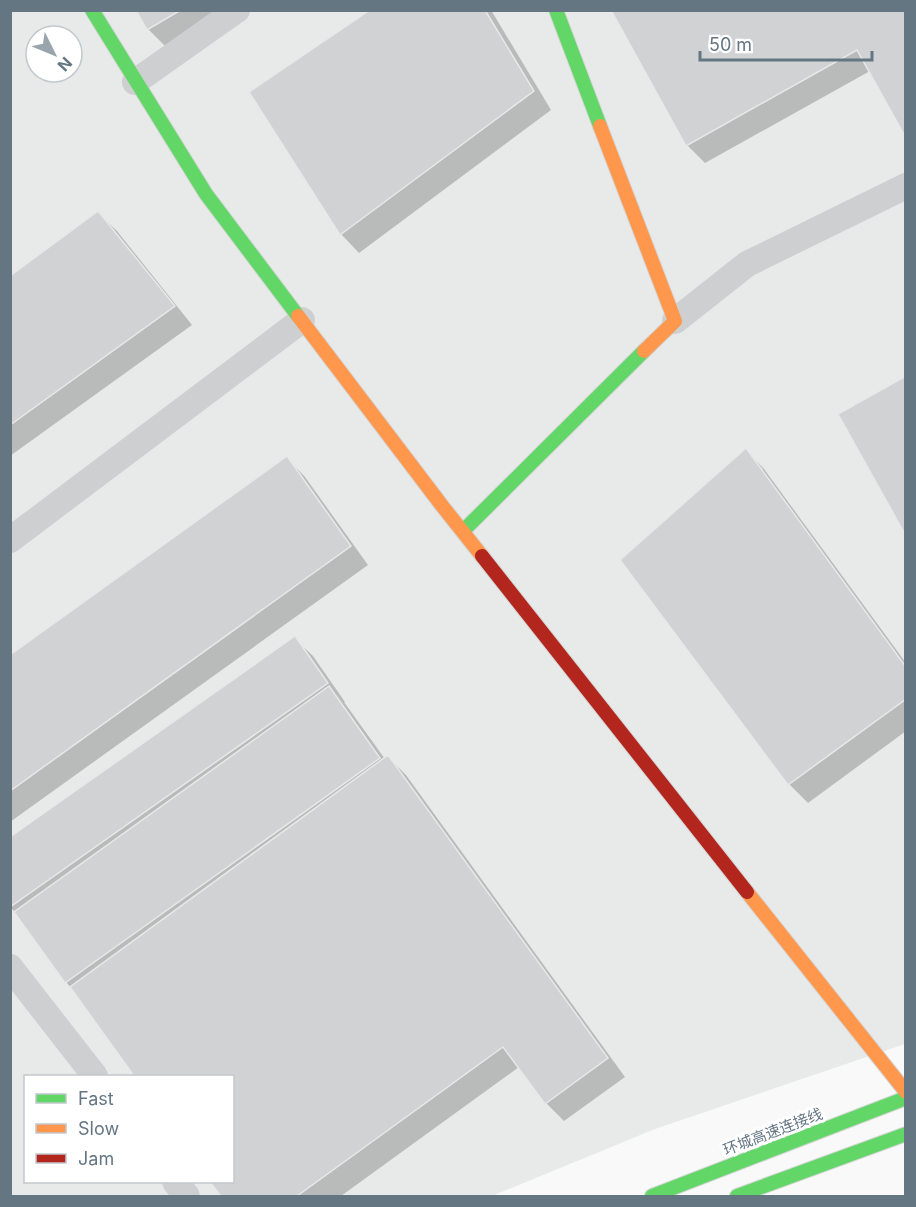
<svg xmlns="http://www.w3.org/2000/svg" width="916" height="1207" font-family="Inter,'Noto Sans SC',sans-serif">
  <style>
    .built { fill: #e8e9e9; fill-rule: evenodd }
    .shadow { fill: #0003 }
    .building { fill: #d0d2d3; stroke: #e8e8e8; stroke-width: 1.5 }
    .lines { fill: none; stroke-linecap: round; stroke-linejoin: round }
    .fast-casing { stroke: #d5d6d7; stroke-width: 16 }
    .slow-casing { stroke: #d5d6d7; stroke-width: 16 }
    .jam-casing { stroke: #d5d6d7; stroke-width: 16 }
    .street { stroke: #cecfd0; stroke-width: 26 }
    .fast { stroke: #63d668; stroke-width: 14 }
    .slow { stroke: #ff974d; stroke-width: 14 }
    .jam { stroke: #b3261e; stroke-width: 14 }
    .labels { text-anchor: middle; stroke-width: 6; stroke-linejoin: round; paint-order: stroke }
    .street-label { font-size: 15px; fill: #657683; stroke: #fff }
  </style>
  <rect width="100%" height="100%" fill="#f9f9f9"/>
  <path class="built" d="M10 11H905V1044L655 1129 492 1196H11ZM36 36H72V72H36ZM26 1076H232V1182H26Z"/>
  <g class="shadow">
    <polygon points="138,10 231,10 167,48 148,29"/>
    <polygon points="372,10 491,10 551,110 359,253 341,234 251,93"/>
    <polygon points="906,10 870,71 705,163 687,145"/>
    <polygon points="98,213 117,231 192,325 10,456 10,278"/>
    <polygon points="746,450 764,469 906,663 906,731 808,803 789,784 622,560"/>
    <polygon points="287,458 305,477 368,565 10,822 10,657"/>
    <polygon points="294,638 313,656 345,702 344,702 385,759 388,757 406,775 625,1077 564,1121 546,1103 519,1067 341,1196 223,1196 212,1182 232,1182 232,1076 136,1076 10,906"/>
  </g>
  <g class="building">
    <polygon points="136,10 181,10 147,30"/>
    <polygon points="370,10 485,10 534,91 340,235 249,92"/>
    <polygon points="611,10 906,10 906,138 857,50 686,146"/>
    <polygon points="98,211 175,306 10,425 10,276"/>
    <polygon points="906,376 906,536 838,414"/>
    <polygon points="746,448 906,667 906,699 788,785 620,560"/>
    <polygon points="287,456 351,546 10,791 10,655"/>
    <polygon points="295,636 328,683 10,907 10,837"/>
    <polygon points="329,686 380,758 65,983 14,912"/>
    <polygon points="388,755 608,1058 545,1104 503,1047 297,1196 221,1196 210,1182 232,1182 232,1076 134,1076 70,987"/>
  </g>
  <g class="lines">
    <g class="fast-casing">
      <g id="fast">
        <polyline points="92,10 206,194 298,316"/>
        <polyline points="556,10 600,126"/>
        <polyline points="463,531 644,351"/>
        <polyline points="652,1196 906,1098"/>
        <polyline points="737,1196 906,1134"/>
      </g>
    </g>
    <g class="slow-casing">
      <g id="slow">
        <polyline points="600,126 675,321 644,351"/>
        <polyline points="298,316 443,507 482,556"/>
        <polyline points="747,892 906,1092"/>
      </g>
    </g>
    <g class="jam-casing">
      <polyline id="jam" points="482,556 747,892"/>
    </g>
    <g class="street">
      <polyline points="135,82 237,10"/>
      <polyline points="675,321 747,264 906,186"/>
      <polyline points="10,540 302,320"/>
      <polyline points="10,967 95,1076"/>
      <polyline points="175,1182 187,1196"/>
    </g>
    <use href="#fast" class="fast"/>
    <use href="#slow" class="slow"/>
    <use href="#jam" class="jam"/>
  </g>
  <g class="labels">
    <g class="street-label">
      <text transform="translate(773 1132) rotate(-21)" y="5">环城高速连接线</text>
    </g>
  </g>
  <rect width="916" height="1207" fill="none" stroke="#657683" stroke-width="24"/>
  <rect x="24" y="1075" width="210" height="108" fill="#ffffff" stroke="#c1c8cd" stroke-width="1.5"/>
  <rect x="36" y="1094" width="30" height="9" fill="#63d668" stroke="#c1c8cd" stroke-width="1.5"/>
  <text x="78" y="1105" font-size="18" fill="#657683">Fast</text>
  <rect x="36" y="1124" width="30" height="9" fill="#ff974d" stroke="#c1c8cd" stroke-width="1.5"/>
  <text x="78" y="1135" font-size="18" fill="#657683">Slow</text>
  <rect x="36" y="1154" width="30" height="9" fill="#b3261e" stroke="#c1c8cd" stroke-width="1.5"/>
  <text x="78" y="1165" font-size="18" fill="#657683">Jam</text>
  <g transform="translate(54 54) rotate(133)"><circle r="28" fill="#ffffff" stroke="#c1c8cd" stroke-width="1.5"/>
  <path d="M0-4.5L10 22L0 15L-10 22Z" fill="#99a4ac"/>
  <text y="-9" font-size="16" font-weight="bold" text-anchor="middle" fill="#657683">N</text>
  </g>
  <path d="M700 51v9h172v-9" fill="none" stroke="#657683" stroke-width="3"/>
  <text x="709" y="51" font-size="18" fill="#657683" stroke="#ffffff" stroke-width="4.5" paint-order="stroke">50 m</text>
</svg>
